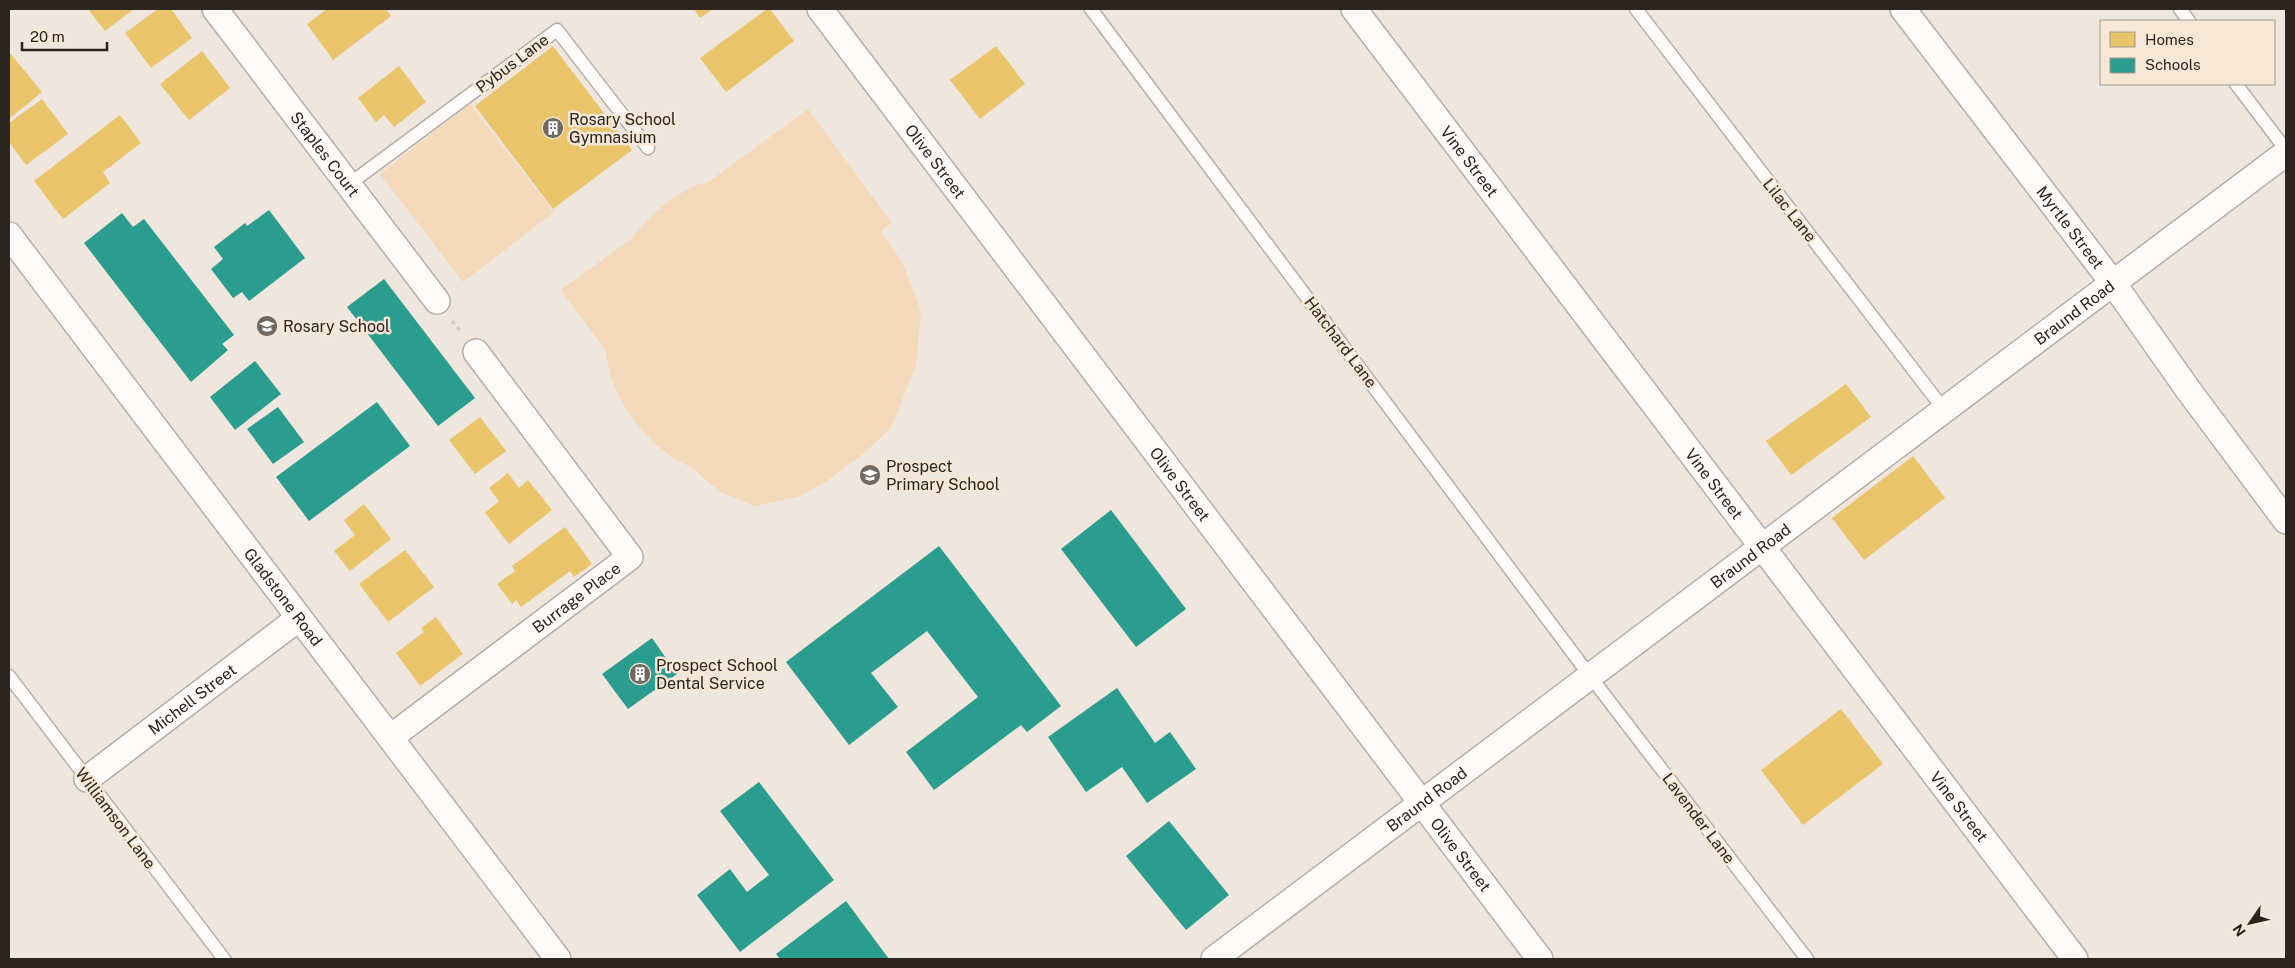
<svg xmlns="http://www.w3.org/2000/svg" width="2295" height="968" font-family="'Public Sans',sans-serif">
  <style>
    .green { fill: #f4daba }
    .homes { fill: #e9c46a }
    .schools { fill: #2a9d8f }
    .lines { fill: none; stroke-linecap: round; stroke-linejoin: round }
    .service-casing { stroke: #b5aea7; stroke-width: 15 }
    .minor-casing { stroke: #b5aea7; stroke-width: 28 }
    .path { stroke: #c9c6c3; stroke-width: 3; stroke-dasharray: 4 4; stroke-linecap: butt }
    .service { stroke: #fdfbfa; stroke-width: 12 }
    .minor { stroke: #fdfbfa; stroke-width: 25 }
    .labels { text-anchor: middle; stroke-width: 5; stroke-linejoin: round; paint-order: stroke }
    .street-label { font-size: 16px; fill: #2a251e; stroke: #f6e7d6 }
    .poi-label { font-size: 16px; fill: #2a251e; stroke: #f6e7d6; text-anchor: start }
  </style>
  <rect width="100%" height="100%" fill="#efe6dd"/>
  <g class="green">
    <polygon points="470,104 554,212 463,282 380,174"/>
    <polygon points="808,109 892,223 881,231 902,262 921,311 916,365 891,428 863,454 827,481 798,497 754,506 720,492 692,468 673,458 654,443 638,426 623,404 612,381 605,350 561,290 631,239 651,216 671,199 694,186 710,181"/>
  </g>
  <g class="homes">
    <polygon points="88,9 134,9 105,31"/>
    <polygon points="158,9 171,9 192,38 151,68 125,33"/>
    <polygon points="327,9 386,9 391,16 333,60 307,24"/>
    <polygon points="694,9 713,9 700,18"/>
    <polygon points="767,9 770,9 794,41 726,92 700,58"/>
    <polygon points="553,46 632,150 553,209 475,106"/>
    <polygon points="996,46 1025,84 980,119 950,80"/>
    <polygon points="202,51 230,88 189,120 160,84"/>
    <polygon points="9,52 42,92 9,119"/>
    <polygon points="399,66 426,102 394,127 384,115 376,122 358,98"/>
    <polygon points="42,99 68,134 26,165 9,142 9,123"/>
    <polygon points="120,115 141,143 103,172 110,183 63,219 34,181"/>
    <polygon points="1846,384 1871,417 1791,475 1766,441"/>
    <polygon points="480,417 506,451 475,474 449,440"/>
    <polygon points="1913,456 1945,498 1864,560 1832,518"/>
    <polygon points="508,473 519,488 528,480 552,510 509,544 485,513 499,501 489,488"/>
    <polygon points="364,504 391,539 350,571 334,551 355,535 344,520"/>
    <polygon points="565,527 592,564 574,577 570,571 521,607 516,600 512,604 497,584 515,571 512,566"/>
    <polygon points="405,550 434,587 388,622 359,584"/>
    <polygon points="436,617 463,654 420,686 396,653 424,632 421,628"/>
    <polygon points="1841,709 1883,764 1803,825 1761,770"/>
  </g>
  <g class="schools">
    <polygon points="269,210 305,258 249,301 242,292 233,298 211,269 223,259 214,247 245,223 247,226"/>
    <polygon points="122,213 133,227 144,219 234,335 222,344 228,350 191,382 84,243"/>
    <polygon points="384,279 475,398 438,426 347,307"/>
    <polygon points="255,361 281,394 235,430 210,397"/>
    <polygon points="377,402 410,446 309,521 276,477"/>
    <polygon points="278,407 304,442 273,464 247,429"/>
    <polygon points="1111,510 1186,609 1136,647 1061,549"/>
    <polygon points="939,546 1061,706 1027,732 1021,725 934,790 906,752 978,697 927,631 871,673 898,707 849,745 786,662"/>
    <polygon points="652,638 677,674 628,709 602,674"/>
    <polygon points="1117,688 1155,743 1170,732 1196,769 1147,803 1122,767 1086,792 1048,737"/>
    <polygon points="759,782 834,880 740,952 697,895 730,869 747,892 769,875 720,811"/>
    <polygon points="1169,821 1229,895 1186,930 1126,856"/>
    <polygon points="846,901 889,959 780,959 776,954"/>
  </g>
  <g class="lines">
    <g class="service-casing">
      <g id="service">
        <polyline points="1091,9 1590,676 1807,959"/>
        <polyline points="1636,9 1945,411"/>
        <polyline points="2180,9 2189,21"/>
        <polyline points="2236,84 2286,150"/>
        <polyline points="348,185 557,30 648,148"/>
        <polyline points="9,676 224,959"/>
      </g>
    </g>
    <g class="minor-casing">
      <g id="minor">
        <path id="s1" d="M215 9 437 301"/>
        <path id="s2" d="M820 9 1540 959"/>
        <path id="s3" d="M1354 9 2075 959"/>
        <path id="s4" d="M1903 9 2113 283 2189 391 2286 521"/>
        <path id="s5" d="M9 235 558 959"/>
        <path id="s6" d="M391 737 630 557 476 352"/>
        <path id="s7" d="M87 779 299 618"/>
        <path id="s8" d="M1214 959 2286 153"/>
      </g>
    </g>
    <polyline class="path" points="452,321 461,332"/>
    <use href="#service" class="service"/>
    <use href="#minor" class="minor"/>
  </g>
  <defs>
    <g id="building-disc" transform="scale(1.125)"><circle r="9.5" fill="#6f6961" stroke="#f6e7d6"/><path d="M-4-6H4V6H1V3H-1V6H-4ZM-2.5-4.3h1.7v1.8h-1.7ZM.8-4.3h1.7v1.8H.8ZM-2.5-1h1.7V.8h-1.7ZM.8-1h1.7V.8H.8Z" fill="#fff"/></g>
    <g id="school-disc" transform="scale(1.125)"><circle r="9.5" fill="#6f6961" stroke="#f6e7d6"/><path d="M0-5L7-2L0 1L-7-2ZM-4 1L0 2.5L4 1V4Q0 6-4 4Z" fill="#fff"/></g>
  </defs>
  <g fill-rule="evenodd">
    <use href="#building-disc" x="553" y="128"/>
    <use href="#school-disc" x="267" y="326"/>
    <use href="#school-disc" x="870" y="475"/>
    <use href="#building-disc" x="640" y="674"/>
  </g>
  <g class="labels">
    <g class="street-label">
      <text transform="translate(512 63) rotate(-37)" y="6">Pybus Lane</text>
      <text dy="6" stroke="none"><textPath href="#s1" startOffset="182">Staples Court</textPath></text>
      <text dy="6" stroke="none"><textPath href="#s2" startOffset="191">Olive Street</textPath></text>
      <text dy="6" stroke="none"><textPath href="#s3" startOffset="191">Vine Street</textPath></text>
      <text transform="translate(1790 210) rotate(52)" y="6">Lilac Lane</text>
      <text dy="6" stroke="none"><textPath href="#s4" startOffset="275">Myrtle Street</textPath></text>
      <text dy="6" stroke="none"><textPath href="#s8" startOffset="1076">Braund Road</textPath></text>
      <text transform="translate(1341 342) rotate(53)" y="6">Hatchard Lane</text>
      <text dy="6" stroke="none"><textPath href="#s3" startOffset="596">Vine Street</textPath></text>
      <text dy="6" stroke="none"><textPath href="#s2" startOffset="596">Olive Street</textPath></text>
      <text dy="6" stroke="none"><textPath href="#s8" startOffset="671">Braund Road</textPath></text>
      <text dy="6" stroke="none"><textPath href="#s5" startOffset="454">Gladstone Road</textPath></text>
      <text dy="6" stroke="none"><textPath href="#s6" startOffset="232">Burrage Place</textPath></text>
      <text dy="6" stroke="none"><textPath href="#s7" startOffset="132">Michell Street</textPath></text>
      <text dy="6" stroke="none"><textPath href="#s8" startOffset="266">Braund Road</textPath></text>
      <text dy="6" stroke="none"><textPath href="#s3" startOffset="1001">Vine Street</textPath></text>
      <text transform="translate(116 818) rotate(53)" y="6">Williamson Lane</text>
      <text transform="translate(1699 818) rotate(53)" y="6">Lavender Lane</text>
      <text dy="6" stroke="none"><textPath href="#s2" startOffset="1061">Olive Street</textPath></text>
    </g>
    <g class="poi-label">
      <text x="569" y="125">Rosary School<tspan x="569" dy="18">Gymnasium</tspan></text>
      <text x="283" y="332">Rosary School</text>
      <text x="886" y="472">Prospect<tspan x="886" dy="18">Primary School</tspan></text>
      <text x="656" y="671">Prospect School<tspan x="656" dy="18">Dental Service</tspan></text>
    </g>
  </g>
  <rect width="2295" height="968" fill="none" stroke="#2a251e" stroke-width="20"/>
  <rect x="2100" y="20" width="175" height="65" fill="#f6e7d6" stroke="#a4998c"/>
  <rect x="2110" y="32" width="25" height="15" fill="#e9c46a" stroke="#a4998c"/>
  <text x="2145" y="45" font-size="15" fill="#2a251e">Homes</text>
  <rect x="2110" y="58" width="25" height="15" fill="#2a9d8f" stroke="#a4998c"/>
  <text x="2145" y="70" font-size="15" fill="#2a251e">Schools</text>
  <g transform="translate(2250 923) rotate(236)" stroke="#f6e7d6" stroke-width="4" paint-order="stroke">
  <path d="M0-4L9 19L0 12L-9 19Z" fill="#2a251e"/>
  <text y="-8" font-size="14" font-weight="bold" text-anchor="middle" fill="#2a251e">N</text>
  </g>
  <path d="M22 42v8h85v-8" fill="none" stroke="#2a251e" stroke-width="2.5"/>
  <text x="30" y="42" font-size="15" fill="#2a251e" stroke="#f6e7d6" stroke-width="4" paint-order="stroke">20 m</text>
</svg>
